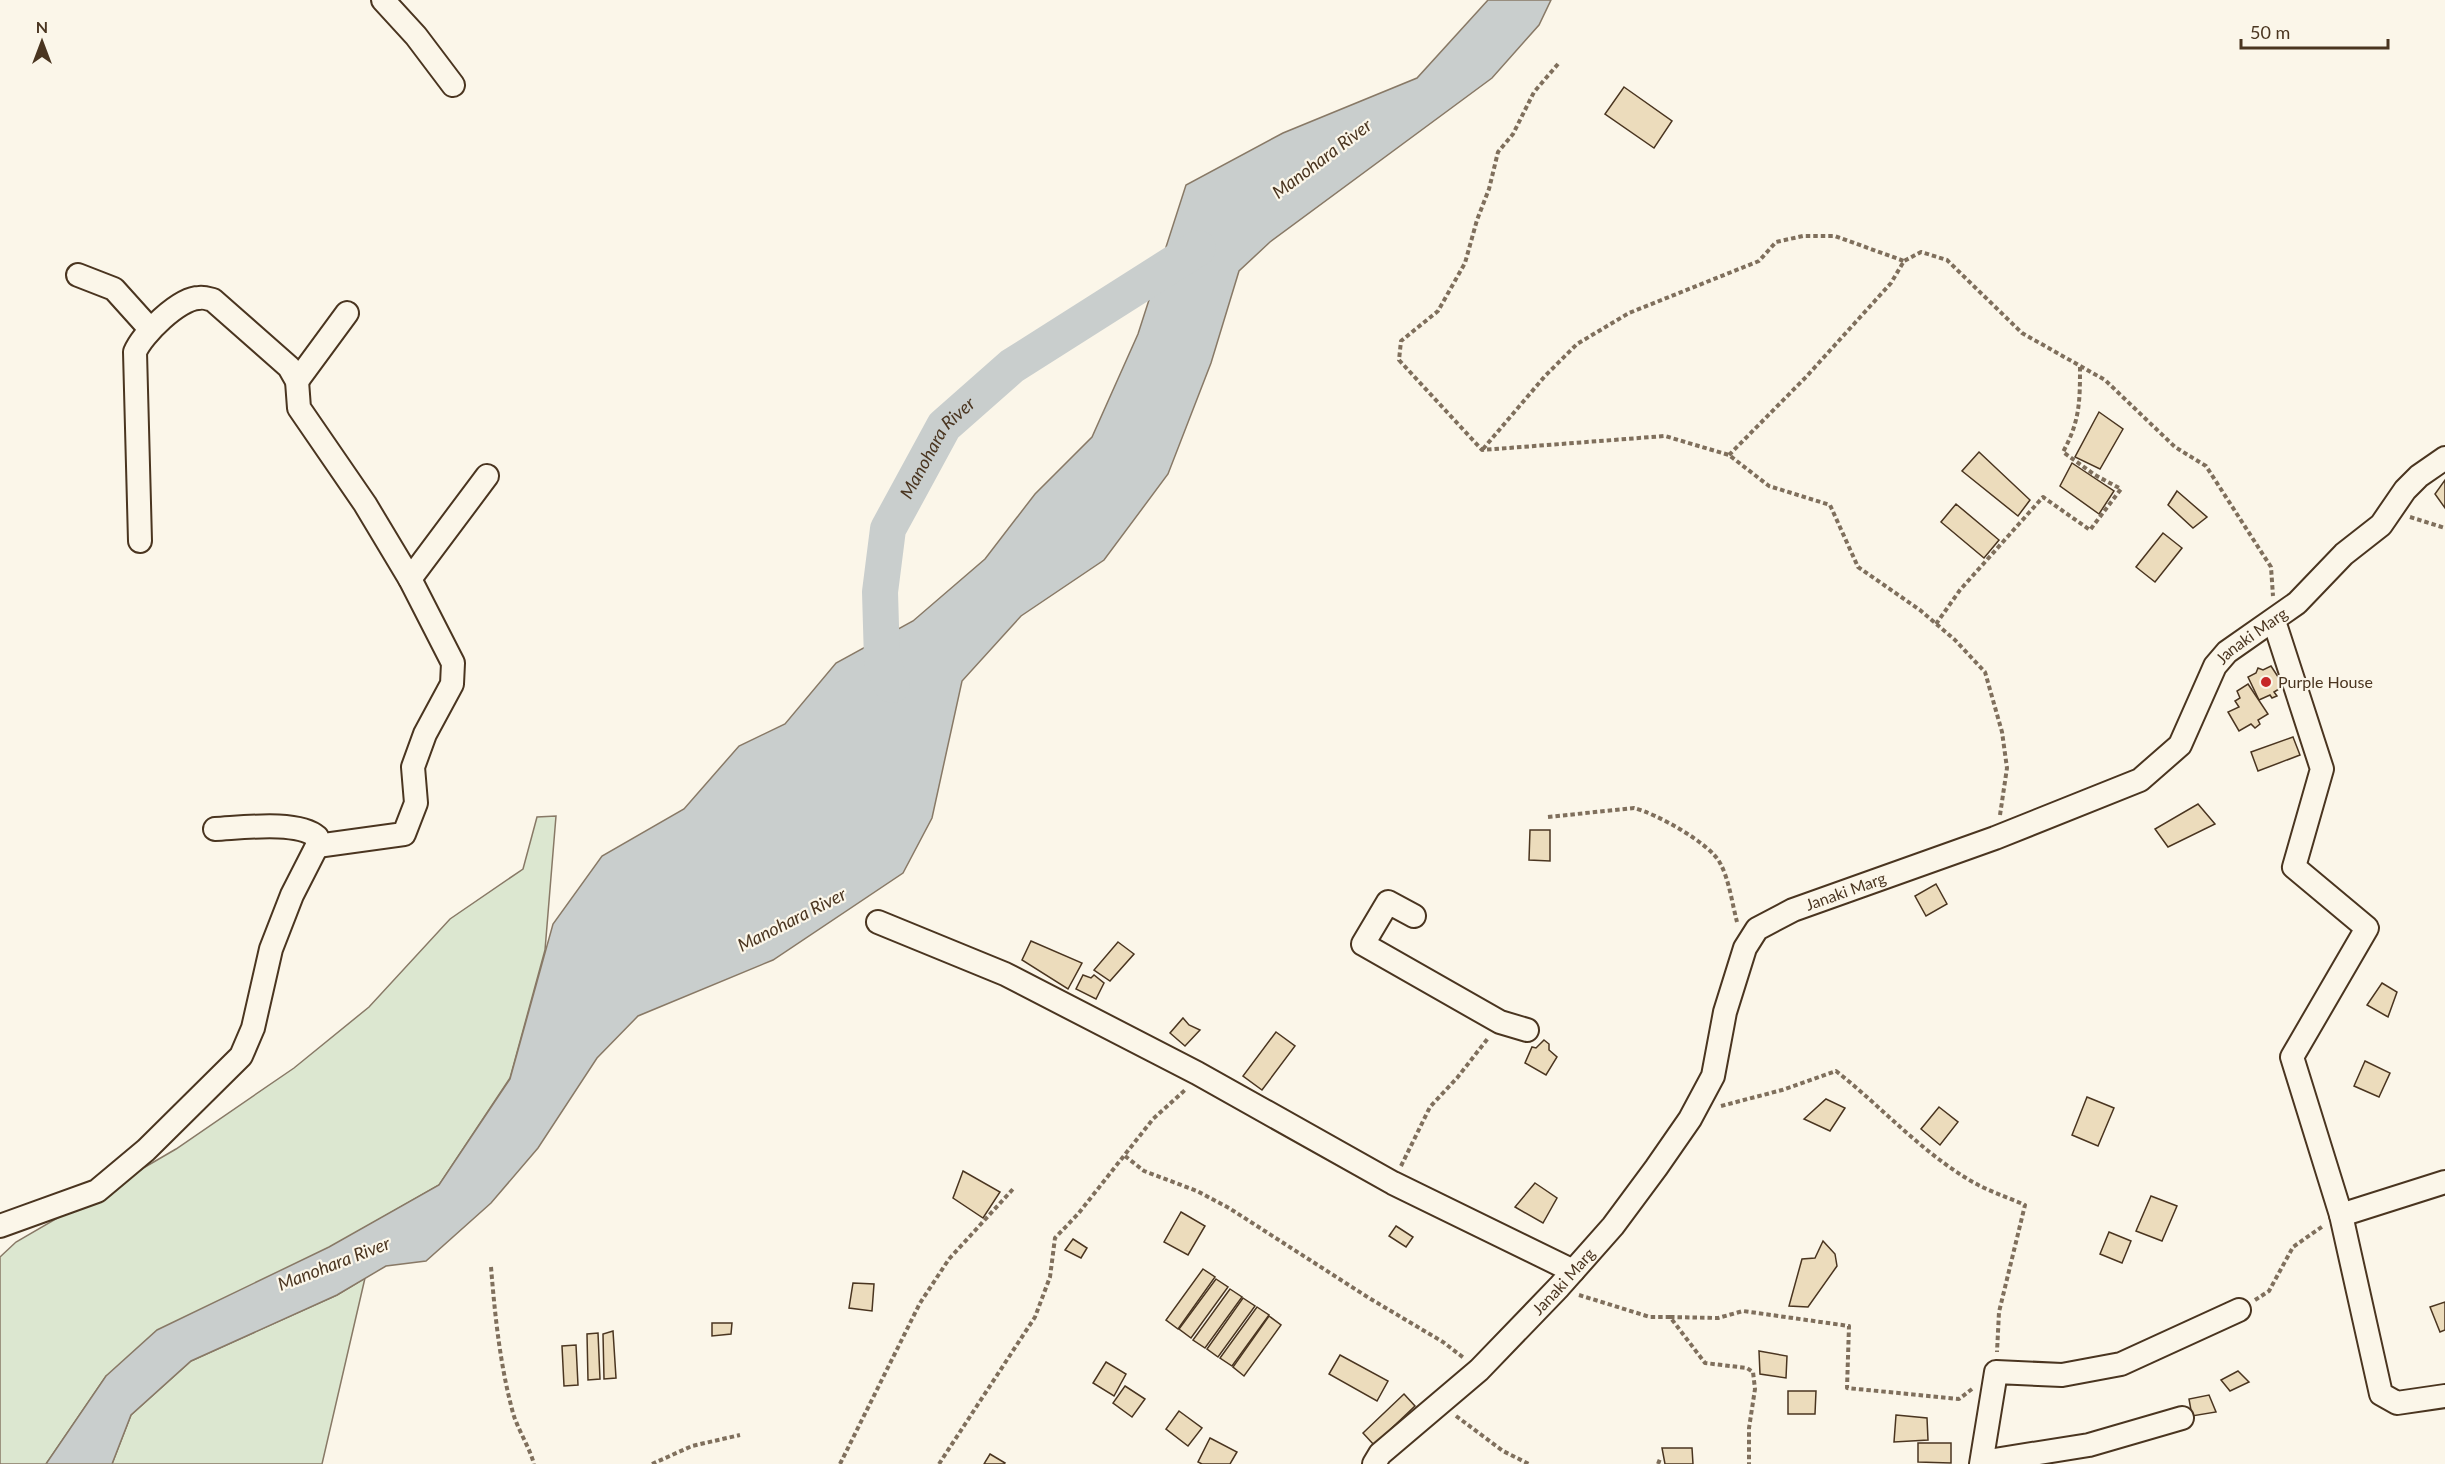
<svg xmlns="http://www.w3.org/2000/svg" width="2445" height="1464" font-family="Lato,sans-serif">
  <style>
    .green { fill: #dce7d0; stroke: #887966; stroke-width: 1.5 }
    .water { fill: #c9cecd; stroke: #887966; stroke-width: 1.5 }
    .lines { fill: none; stroke-linecap: round; stroke-linejoin: round }
    .river { stroke: #c9cecd; stroke-width: 36 }
    .building { fill: #ecdcbc; stroke: #4a3520; stroke-width: 1.5 }
    .minor-casing { stroke: #4a3520; stroke-width: 26 }
    .path { stroke: #7f6f5c; stroke-width: 4; stroke-dasharray: 4.5 3; stroke-linecap: butt }
    .minor { stroke: #fbf6e9; stroke-width: 22 }
    .poi-dot { fill: #c62828; stroke: #fbf6e9; stroke-width: 2 }
    .labels { text-anchor: middle; stroke-width: 4.5; stroke-linejoin: round; paint-order: stroke }
    .street-label { font-size: 16px; fill: #4a3520; stroke: #fbf6e9 }
    .poi-label { font-size: 16px; fill: #4a3520; stroke: #fbf6e9; text-anchor: start }
    .water-label { font-size: 18px; font-style: italic; fill: #4a3520; stroke: #fbf6e9 }
  </style>
  <rect width="100%" height="100%" fill="#fbf6e9"/>
  <g class="green">
    <polygon points="556,816 545,950 510,1078 439,1185 106,1376 46,1464 0,1464 0,1257 16,1242 176,1149 294,1068 369,1007 450,919 523,869 537,817"/>
    <polygon points="365,1278 322,1464 112,1464 131,1415 191,1361 337,1295"/>
  </g>
  <polygon class="water" points="1488,0 1551,0 1539,25 1492,78 1270,242 1239,271 1211,363 1168,474 1104,560 1021,616 962,681 932,818 903,873 773,960 638,1016 597,1058 538,1148 491,1203 426,1261 386,1266 337,1295 191,1361 131,1415 112,1464 46,1464 106,1376 157,1330 329,1247 439,1185 510,1079 553,924 602,856 684,809 739,746 785,724 836,663 913,621 985,559 1035,494 1092,437 1138,334 1186,185 1283,133 1417,78"/>
  <g class="lines">
    <path class="river" id="s1" d="M892 685 882 660 880 592 888 529 944 426 1012 366 1198 248"/>
  </g>
  <g class="building">
    <polygon points="1624,87 1672,121 1654,148 1605,114"/>
    <polygon points="2099,412 2123,429 2100,469 2075,457"/>
    <polygon points="1979,452 2030,500 2018,516 1962,471"/>
    <polygon points="2072,463 2114,491 2099,514 2060,486"/>
    <polygon points="2445,480 2445,508 2435,494"/>
    <polygon points="2177,491 2207,517 2193,528 2168,505"/>
    <polygon points="1956,504 1999,540 1984,558 1941,522"/>
    <polygon points="2163,533 2182,548 2155,582 2136,567"/>
    <polygon points="2271,666 2284,686 2274,692 2277,696 2272,698 2270,695 2259,700 2248,677 2256,673 2258,668 2263,670"/>
    <polygon points="2248,684 2268,714 2258,720 2260,724 2255,728 2251,724 2239,731 2228,712 2239,707 2235,701 2240,698 2237,691"/>
    <polygon points="2293,737 2300,755 2258,771 2251,752"/>
    <polygon points="2198,804 2215,824 2168,847 2155,829"/>
    <polygon points="1530,830 1550,830 1550,861 1529,860"/>
    <polygon points="1936,884 1947,904 1926,916 1915,896"/>
    <polygon points="1031,941 1082,963 1068,989 1022,960"/>
    <polygon points="1118,942 1134,954 1110,981 1094,970"/>
    <polygon points="1083,975 1091,978 1094,975 1104,983 1096,999 1076,989"/>
    <polygon points="2382,983 2397,992 2388,1017 2367,1005"/>
    <polygon points="1183,1018 1189,1025 1200,1030 1185,1046 1170,1033"/>
    <polygon points="1276,1032 1295,1046 1262,1090 1243,1076"/>
    <polygon points="1544,1040 1549,1044 1549,1050 1557,1057 1546,1075 1525,1063 1532,1047 1536,1048"/>
    <polygon points="2365,1061 2390,1073 2379,1097 2354,1086"/>
    <polygon points="2087,1097 2114,1108 2098,1146 2072,1135"/>
    <polygon points="1826,1099 1845,1108 1830,1131 1804,1119"/>
    <polygon points="1939,1107 1958,1122 1940,1145 1921,1129"/>
    <polygon points="963,1171 1000,1192 983,1218 953,1198"/>
    <polygon points="1535,1183 1557,1198 1543,1223 1515,1207"/>
    <polygon points="2151,1196 2177,1206 2162,1241 2136,1231"/>
    <polygon points="1181,1212 1205,1226 1188,1255 1164,1242"/>
    <polygon points="1396,1226 1413,1237 1406,1247 1389,1236"/>
    <polygon points="2109,1232 2131,1241 2122,1263 2100,1254"/>
    <polygon points="1073,1239 1087,1248 1081,1258 1065,1250"/>
    <polygon points="1823,1241 1835,1254 1837,1266 1808,1307 1789,1306 1802,1259 1815,1258"/>
    <polygon points="1203,1269 1215,1277 1178,1329 1166,1320"/>
    <polygon points="1216,1279 1228,1287 1191,1338 1179,1329"/>
    <polygon points="853,1283 874,1284 872,1311 849,1308"/>
    <polygon points="1230,1289 1242,1297 1205,1348 1193,1340"/>
    <polygon points="1243,1298 1255,1306 1218,1357 1207,1349"/>
    <polygon points="2445,1302 2445,1330 2440,1332 2430,1307"/>
    <polygon points="1257,1307 1269,1315 1232,1366 1220,1358"/>
    <polygon points="1269,1316 1281,1325 1244,1376 1233,1367"/>
    <polygon points="712,1323 732,1323 731,1334 712,1336"/>
    <polygon points="613,1331 616,1378 604,1379 603,1334"/>
    <polygon points="598,1333 600,1379 588,1380 587,1334"/>
    <polygon points="576,1345 578,1385 564,1386 562,1346"/>
    <polygon points="1759,1351 1787,1356 1786,1378 1760,1374"/>
    <polygon points="1340,1355 1388,1381 1377,1401 1329,1374"/>
    <polygon points="1106,1362 1126,1374 1114,1396 1093,1383"/>
    <polygon points="2238,1371 2249,1382 2230,1391 2221,1380"/>
    <polygon points="1125,1386 1145,1399 1132,1417 1113,1403"/>
    <polygon points="1788,1391 1816,1391 1815,1414 1788,1414"/>
    <polygon points="1404,1394 1415,1406 1374,1445 1363,1433"/>
    <polygon points="2209,1395 2216,1412 2192,1416 2189,1399"/>
    <polygon points="1179,1411 1202,1428 1188,1446 1166,1429"/>
    <polygon points="1896,1415 1927,1418 1928,1440 1894,1442"/>
    <polygon points="1210,1438 1237,1452 1230,1464 1202,1464 1198,1462"/>
    <polygon points="1918,1443 1951,1443 1951,1463 1918,1462"/>
    <polygon points="1662,1448 1692,1448 1693,1464 1665,1464"/>
    <polygon points="990,1454 1005,1463 1004,1464 984,1464"/>
  </g>
  <g class="lines">
    <g class="minor-casing">
      <g id="minor">
        <polyline points="383,0 416,36 453,85"/>
        <polyline points="78,275 114,289 150,329"/>
        <polyline points="297,381 347,313"/>
        <path d="M140 541 135 352C142 335 179 298 199 298 203 297 209 299 213 300L289 367 297 381 299 408 365 504 410 579 453 663 452 684 425 734 413 767 416 803 404 834 317 846"/>
        <polyline points="410,579 487,476"/>
        <polyline points="2274,621 2322,769 2294,867 2367,928 2292,1057 2341,1215 2381,1394 2397,1403 2445,1396"/>
        <polyline points="1414,916 1388,902 1363,944 1500,1022 1527,1030"/>
        <polyline points="878,922 1005,974 1197,1073 1393,1183 1573,1271"/>
        <polyline points="2341,1215 2445,1182"/>
        <path d="M0 1226 97 1191 146 1150 241 1056 253 1028 271 949 292 895 317 846V837C298 820 240 828 215 829"/>
        <polyline points="1982,1462 2089,1445 2182,1418"/>
        <path id="s2" d="M1374 1464 1380 1454 1479 1370 1559 1287 1613 1226 1656 1168 1690 1119 1713 1076 1725 1012 1745 948 1757 929 1793 910 1995 838 2140 780 2180 745 2215 666 2227 652 2297 603 2344 554 2381 525 2405 490 2419 476 2445 458"/>
        <polyline points="1981,1464 1996,1372 2062,1375 2121,1364 2239,1310"/>
      </g>
    </g>
    <g class="path">
      <polyline points="1558,64 1534,92 1513,134 1498,152 1489,189 1477,220 1465,263 1438,311 1401,341 1399,360 1482,450 1665,436 1729,455 1769,486 1830,505 1858,567 1920,610 1955,640 1985,672 2002,732 2007,768 2000,815"/>
      <polyline points="1483,449 1545,376 1577,344 1629,313 1759,261 1776,242 1803,236 1835,236 1904,261"/>
      <polyline points="1729,455 1806,377 1891,283 1904,261 1921,252 1947,260 2022,333 2105,380 2175,447 2206,466 2271,567 2273,596"/>
      <polyline points="2410,517 2445,528"/>
      <path d="M1936 624 1960 590 2043 497 2090 530 2121 489 2095 475 2063 452C2080 421 2080 401 2080 366"/>
      <path d="M1548 817 1634 808C1655 813 1710 843 1720 863 1729 879 1732 903 1737 922"/>
      <path d="M1721 1106 1782 1090 1836 1071C1882 1107 1920 1151 1971 1181 1988 1191 2007 1197 2025 1205L1999 1312 1997 1352"/>
      <polyline points="1125,1156 1144,1171 1197,1191 1229,1208 1369,1298 1443,1342 1464,1358"/>
      <polyline points="1401,1166 1430,1107 1457,1078 1489,1037"/>
      <path d="M491 1267C495 1316 500 1365 513 1413 518 1430 529 1446 534 1464"/>
      <polyline points="1579,1295 1650,1317 1670,1317 1705,1363 1747,1368 1753,1372 1755,1389 1749,1428 1749,1464"/>
      <polyline points="2255,1300 2269,1291 2293,1247 2323,1226"/>
      <polyline points="1670,1317 1718,1318 1743,1311 1849,1326 1847,1388 1959,1399 1972,1389"/>
      <polyline points="1456,1416 1503,1451 1529,1464"/>
      <polyline points="652,1464 692,1446 740,1435"/>
      <polyline points="840,1464 920,1303 949,1259 1013,1189"/>
      <polyline points="939,1464 1035,1317 1050,1277 1055,1238 1078,1214 1153,1119 1185,1090"/>
      <polyline points="1658,1464 1660,1459"/>
    </g>
    <use href="#minor" class="minor"/>
  </g>
  <circle class="poi-dot" cx="2266" cy="682" r="6"/>
  <g class="labels">
    <g class="street-label">
      <text dy="6" stroke="none"><textPath href="#s2" startOffset="1272">Janaki Marg</textPath></text>
      <text dy="6" stroke="none"><textPath href="#s2" startOffset="770">Janaki Marg</textPath></text>
      <text dy="6" stroke="none"><textPath href="#s2" startOffset="264">Janaki Marg</textPath></text>
    </g>
    <g class="poi-label">
      <text x="2278" y="688">Purple House</text>
    </g>
    <g class="water-label">
      <text transform="translate(1322 159) rotate(-37)" y="6">Manohara River</text>
      <text dy="6" stroke="none"><textPath href="#s1" startOffset="254">Manohara River</textPath></text>
      <text transform="translate(792 920) rotate(-27)" y="6">Manohara River</text>
      <text transform="translate(334 1264) rotate(-21)" y="6">Manohara River</text>
    </g>
  </g>
  <g transform="translate(42 42)" stroke="#fbf6e9" stroke-width="4.5" paint-order="stroke">
  <path d="M0-4.5L10 22L0 15L-10 22Z" fill="#4a3520"/>
  <text y="-9" font-size="16" font-weight="bold" text-anchor="middle" fill="#4a3520">N</text>
  </g>
  <path d="M2241 39v9h147v-9" fill="none" stroke="#4a3520" stroke-width="3"/>
  <text x="2250" y="39" font-size="18" fill="#4a3520" stroke="#fbf6e9" stroke-width="4.5" paint-order="stroke">50 m</text>
</svg>
